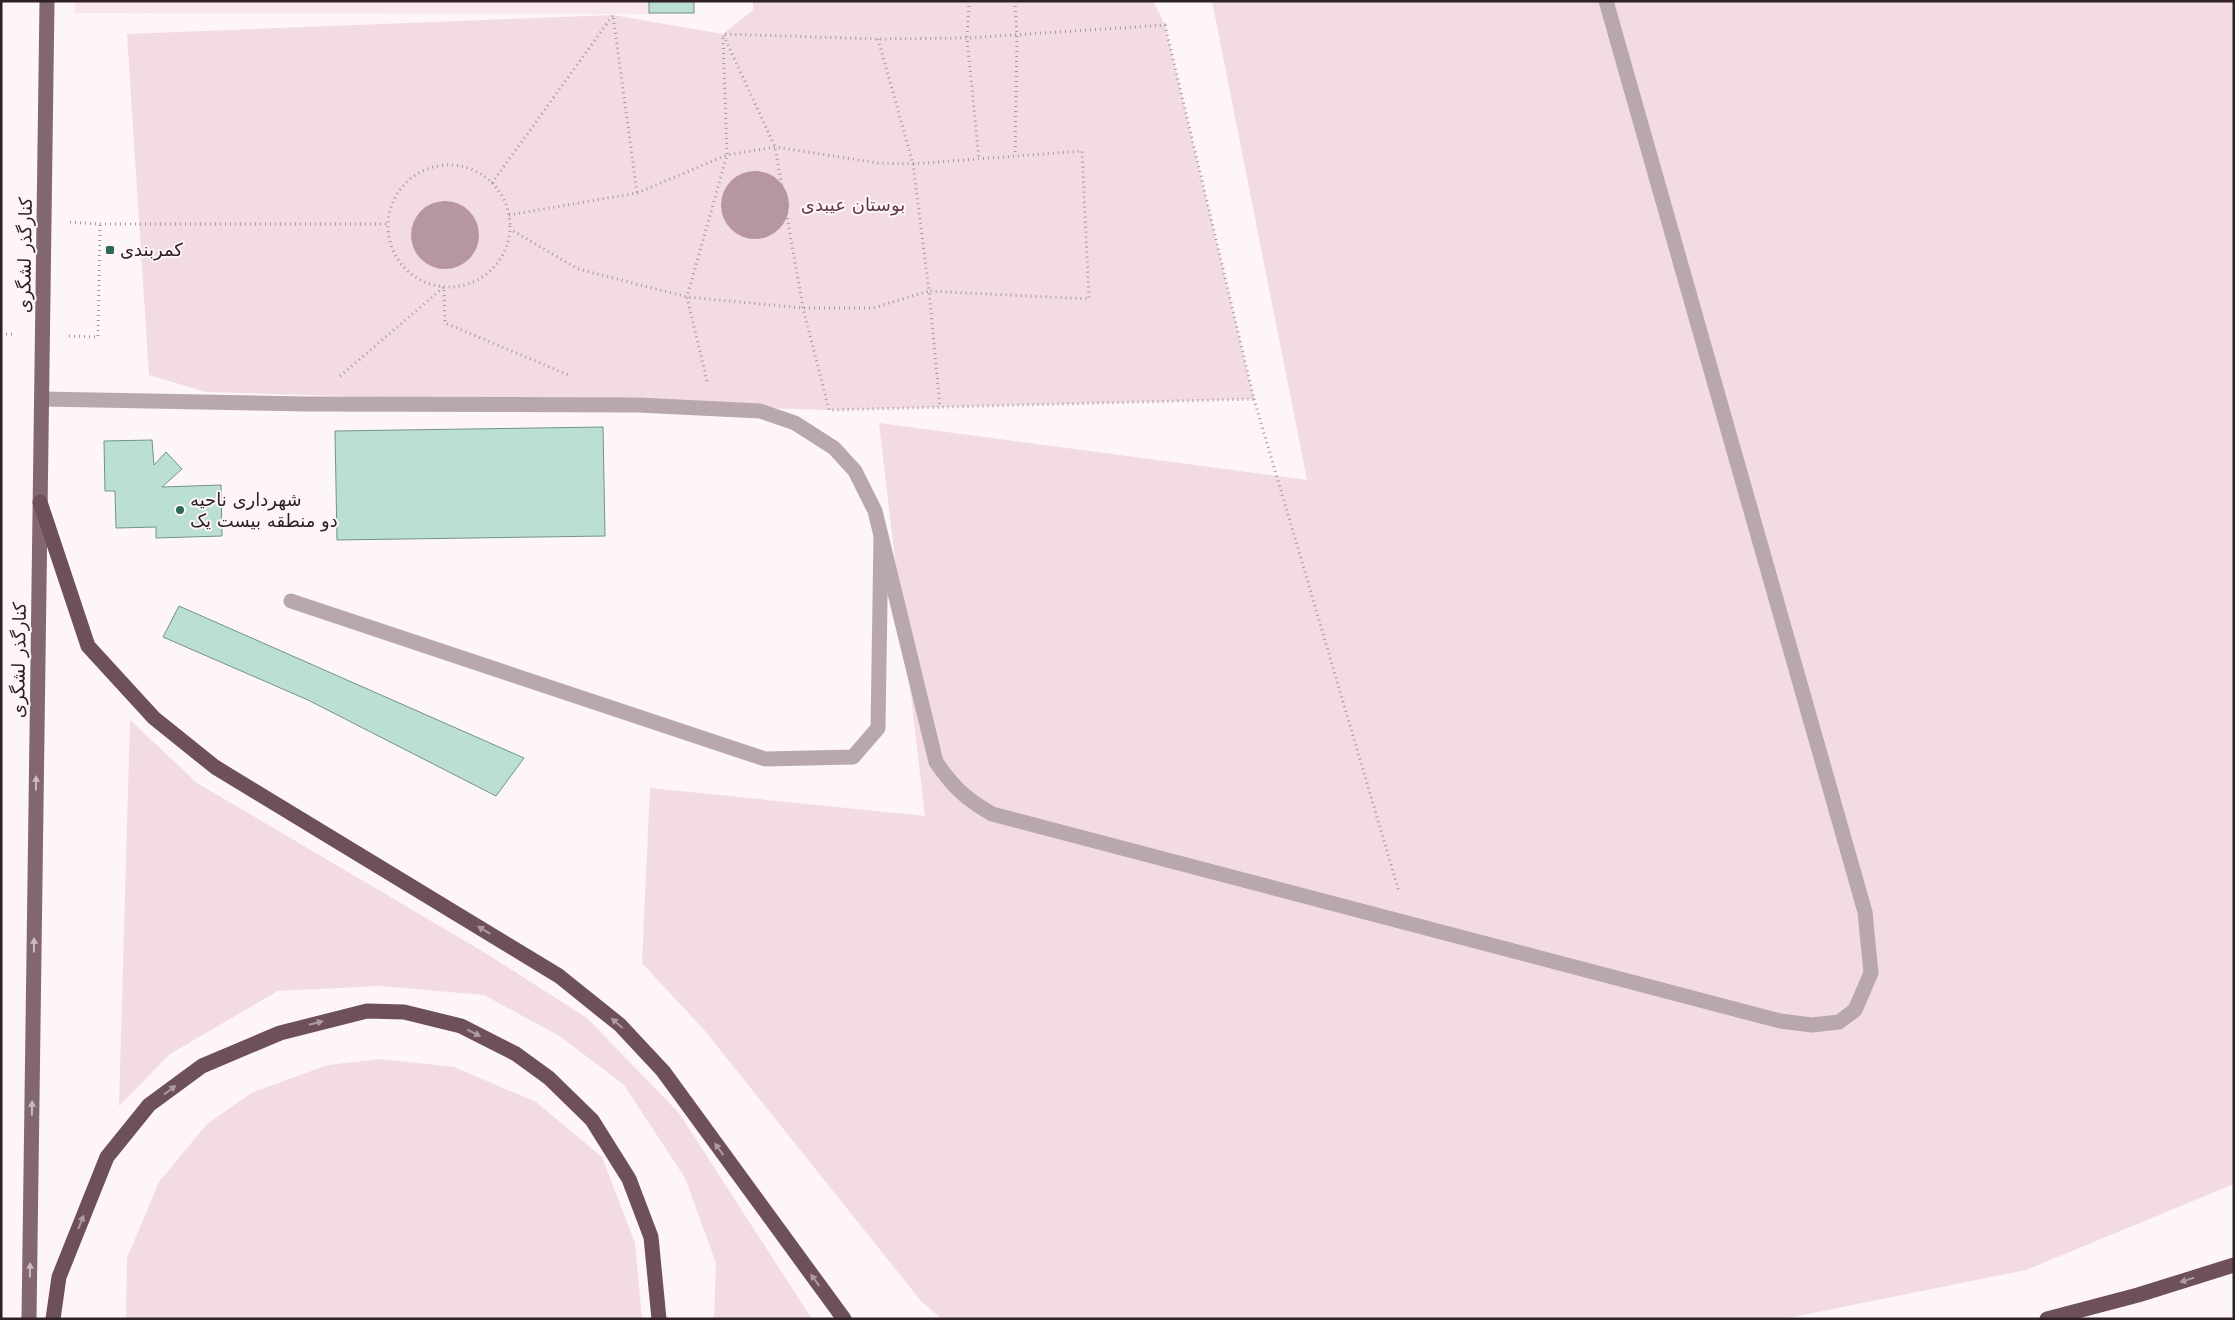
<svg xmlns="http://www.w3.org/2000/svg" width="2235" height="1320" font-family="'DejaVu Sans','Noto Sans Arabic',sans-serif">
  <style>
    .built { fill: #fae7ee }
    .green { fill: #f3dbe3 }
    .water { fill: #b696a2 }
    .building { fill: #bbe0d2; stroke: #719487 }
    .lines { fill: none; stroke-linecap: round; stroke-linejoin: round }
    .path { stroke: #a3999c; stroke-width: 3; stroke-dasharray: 1 4; stroke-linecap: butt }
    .lane { stroke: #b8a8ae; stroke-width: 15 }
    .street { stroke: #b8a8ae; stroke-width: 15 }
    .primary { stroke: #826771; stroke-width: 15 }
    .highway { stroke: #6e505c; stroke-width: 15 }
    .oneway { fill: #ccbcc2 }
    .oneway2 { fill: #ae9aa2 }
    .poi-dot { fill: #2b6956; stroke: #fdf5f8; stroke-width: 2 }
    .labels { text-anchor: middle; stroke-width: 4; stroke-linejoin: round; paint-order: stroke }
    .park-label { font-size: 18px; fill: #643649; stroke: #fdf5f8 }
    .poi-label { font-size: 18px; fill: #2e2025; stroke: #fdf5f8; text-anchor: start }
    .street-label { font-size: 18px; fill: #2e2025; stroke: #fdf5f8 }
  </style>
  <rect width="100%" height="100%" fill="#fdf5f8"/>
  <polygon class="built" points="75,1 688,1 688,14 74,13"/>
  <g class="green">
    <polygon points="753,1 1153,1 1165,25 1254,399 829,410 206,392 149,375 127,34 613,15 723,34 753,10"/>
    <polygon points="1212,1 2234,1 2234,1184 2026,1270 1783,1319 942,1319 921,1301 705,1031 642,963 650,788 925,816 879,423 1307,480"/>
    <polygon points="130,720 197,783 482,951 587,1018 679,1113 812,1319 714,1319 716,1263 685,1178 624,1085 561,1037 484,995 379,986 278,991 170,1054 119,1106"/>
    <polygon points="380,1059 454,1067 536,1102 602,1157 635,1243 642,1319 126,1319 127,1258 159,1182 207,1124 253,1092 328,1065"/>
  </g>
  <g class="water">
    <circle cx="755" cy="205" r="34"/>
    <circle cx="445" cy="235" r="34"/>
  </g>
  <g class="building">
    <rect x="649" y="1" width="45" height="12"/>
    <polygon points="603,427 605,536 337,540 335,431"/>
    <polygon points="152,440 154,465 166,452 182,469 162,487 221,485 222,536 156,538 156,527 116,528 115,491 105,491 104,441"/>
    <polygon points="179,606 524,758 496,796 308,700 163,637"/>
  </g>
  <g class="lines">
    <g class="path">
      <polyline points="969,1 967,38 979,160"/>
      <polyline points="1015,1 1017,35 1015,156"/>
      <polygon points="1165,25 1254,399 829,410 803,308 775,147 723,34 878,39 967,38"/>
      <polyline points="878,39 913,164 1082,151 1089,299 929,291 940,407"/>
      <circle cx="449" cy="226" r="61"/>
      <polyline points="492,183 613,15 637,193"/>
      <polyline points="509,215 637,193 727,155 775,147 878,163 913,164 929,291 873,308 803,308 687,297 578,269 510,229"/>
      <polyline points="70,222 100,224 387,224"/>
      <polyline points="1,334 16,334"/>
      <polyline points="69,336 98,337 100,224"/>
      <polyline points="340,376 444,287 445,323 571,376"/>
      <polyline points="707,381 687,297 727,155 723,38"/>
      <polyline points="1254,399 1399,892"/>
    </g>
    <path class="lane" d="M42 399 307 404 638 405 760 411 795 423 834 448 855 471 875 511 936 762C953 787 966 799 992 814L1780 1021 1812 1025 1839 1022 1855 1010 1871 973 1865 912 1606 1"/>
    <polyline class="street" points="291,601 765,759 853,757 878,728 881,536"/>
    <polyline class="primary" points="29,1319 47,1"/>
    <g class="highway">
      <polyline points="40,502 88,646 154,718 215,767 559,976 620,1025 663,1071 844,1319"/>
      <polyline points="53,1319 59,1277 107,1157 149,1105 202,1066 280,1033 367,1011 404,1012 461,1026 516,1054 549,1078 592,1120 629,1179 651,1237 659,1319"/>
      <polyline points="2047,1319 2138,1295 2234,1265"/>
    </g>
  </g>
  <defs><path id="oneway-solid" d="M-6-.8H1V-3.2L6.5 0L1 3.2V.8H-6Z" transform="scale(1.25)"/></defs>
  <g class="oneway">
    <use href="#oneway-solid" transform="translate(36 783) rotate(-89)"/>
    <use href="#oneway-solid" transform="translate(34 945) rotate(-89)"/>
    <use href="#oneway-solid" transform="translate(32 1108) rotate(-89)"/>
    <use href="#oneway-solid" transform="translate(30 1270) rotate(-89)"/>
  </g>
  <g class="oneway2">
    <use href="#oneway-solid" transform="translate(484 930) rotate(-149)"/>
    <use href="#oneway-solid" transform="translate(316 1023) rotate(-14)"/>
    <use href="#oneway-solid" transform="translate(617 1023) rotate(-139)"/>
    <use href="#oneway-solid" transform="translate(474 1033) rotate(26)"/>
    <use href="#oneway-solid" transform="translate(170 1090) rotate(-37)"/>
    <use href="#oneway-solid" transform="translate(719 1149) rotate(-126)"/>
    <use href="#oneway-solid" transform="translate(81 1222) rotate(-68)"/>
    <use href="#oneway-solid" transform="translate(815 1280) rotate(-126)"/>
    <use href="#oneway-solid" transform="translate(2187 1280) rotate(163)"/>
  </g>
  <g class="poi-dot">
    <rect x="105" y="245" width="10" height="10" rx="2.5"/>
    <circle cx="180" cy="510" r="5"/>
  </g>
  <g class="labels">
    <g class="park-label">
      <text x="853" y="211">بوستان عیبدی</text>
    </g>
    <g class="poi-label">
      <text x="120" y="256">کمربندی</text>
      <text x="190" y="506">شهرداری ناحیه<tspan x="190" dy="21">دو منطقه بیست یک</tspan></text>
    </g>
    <g class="street-label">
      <text transform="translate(25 255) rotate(-89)" y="6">کنارگذر لشگری</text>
      <text transform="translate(19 660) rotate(-89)" y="6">کنارگذر لشگری</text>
    </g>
  </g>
  <rect width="2235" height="1320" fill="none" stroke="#2e2025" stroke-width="5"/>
</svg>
